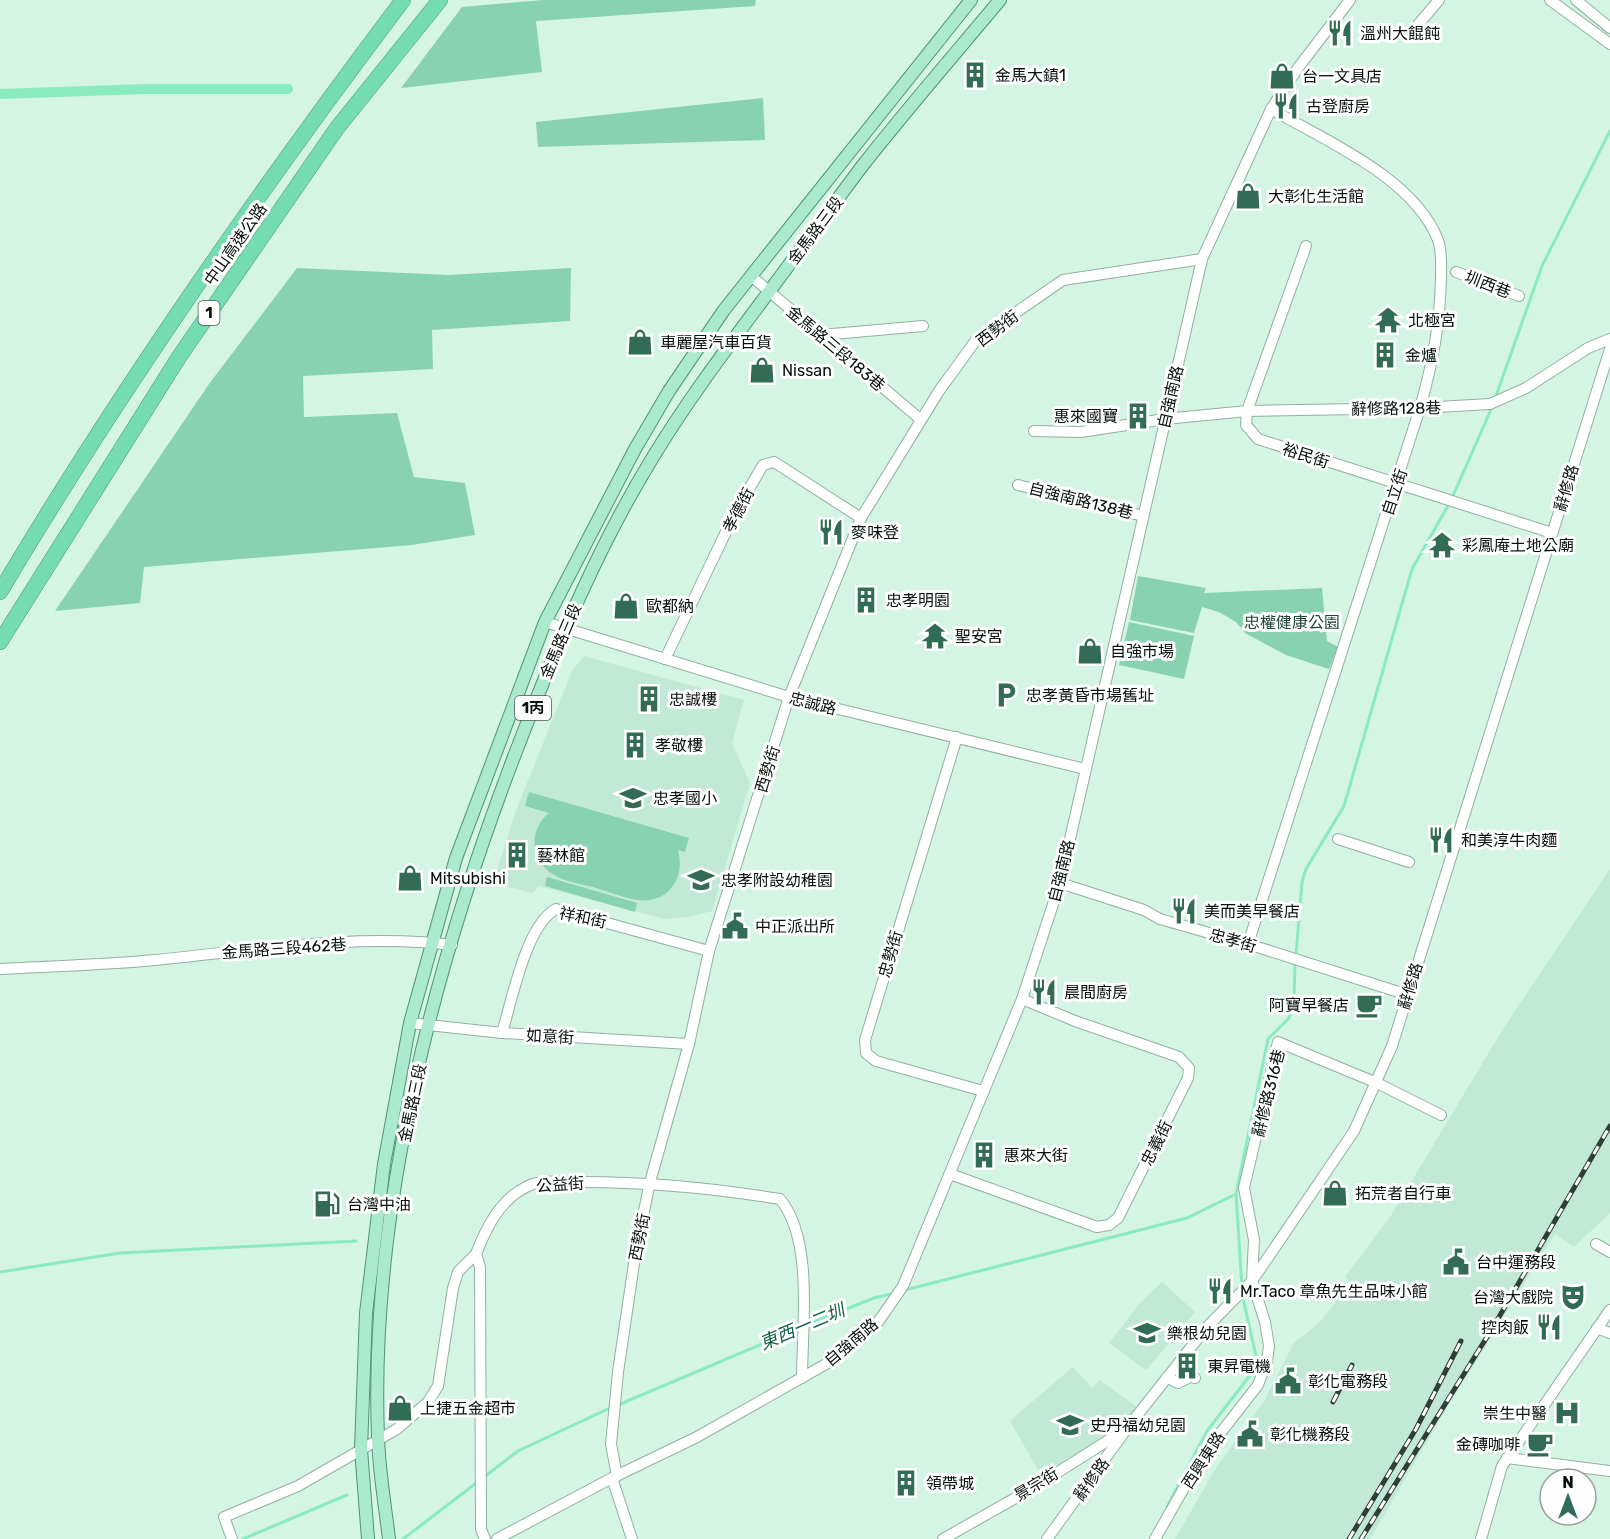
<svg xmlns="http://www.w3.org/2000/svg" width="1610" height="1539" font-family="Rubik,'Noto Sans TC',sans-serif">
  <style>
    .built { fill: #c1e9d6 }
    .green { fill: #88d2b1 }
    .lines { fill: none; stroke-linecap: round; stroke-linejoin: round }
    .stream { stroke: #8aebc1; stroke-width: 3 }
    .canal { stroke: #8aebc1; stroke-width: 10 }
    .minor-casing { stroke: #91b0a1; stroke-width: 12 }
    .major-casing { stroke: #4e9577; stroke-width: 14 }
    .highway-casing { stroke: #4e9577; stroke-width: 16 }
    .minor { stroke: #fff; stroke-width: 10 }
    .major { stroke: #acead0; stroke-width: 12 }
    .highway { stroke: #74dcb0; stroke-width: 15 }
    .rail-casing { stroke: #2f3e37; stroke-width: 5 }
    .rail { stroke: #fff; stroke-width: 3; stroke-dasharray: 9; stroke-linecap: butt }
    .labels { text-anchor: middle; stroke-width: 6; stroke-linejoin: round; paint-order: stroke }
    .shield { fill: #fff; stroke: #515855; stroke-width: 1.5 }
    .shield-label { font-size: 15px; font-weight: bold; fill: #06110c }
    .poi-label { font-size: 16px; fill: #06110c; stroke: #fff; text-anchor: start }
    .street-label { font-size: 16px; fill: #06110c; stroke: #fff }
    .park-label { font-size: 16px; fill: #1d4736; stroke: #fff }
    .water-label { font-size: 18px; font-style: italic; fill: #146045; stroke: #fff }
  </style>
  <rect width="100%" height="100%" fill="#d4f4e4"/>
  <g class="built">
    <polygon points="584,656 744,700 732,743 750,783 712,911 689,917 665,919 539,886 532,893 493,883 515,813 572,671"/>
    <polygon points="1610,869 1610,1213 1574,1247 1555,1234 1440,1419 1370,1539 1175,1539 1216,1468 1264,1401 1294,1343 1319,1323 1351,1283 1345,1277 1392,1214 1503,1029"/>
    <polygon points="1162,1282 1195,1312 1146,1370 1109,1343 1140,1303"/>
    <polygon points="1073,1367 1092,1388 1100,1380 1141,1410 1123,1428 1044,1480 1010,1421"/>
  </g>
  <g class="green">
    <polygon points="543,0 756,0 755,6 536,21 542,72 401,88 462,7"/>
    <polygon points="763,98 765,140 538,147 536,122"/>
    <polygon points="297,268 448,275 571,268 570,321 432,330 433,369 303,376 304,417 397,413 414,477 465,483 475,535 412,545 144,567 140,603 55,611 209,384"/>
    <polygon points="1138,576 1206,588 1204,593 1322,588 1327,641 1338,647 1329,669 1286,655 1245,633 1236,622 1219,612 1202,607 1194,633 1130,620"/>
    <polygon points="1129,622 1194,636 1184,679 1119,665"/>
    <path d="M529 792 689 838 685 852 678 850C686 878 668 904 638 900 623 898 607 891 593 887 578 883 558 881 546 869 530 853 531 827 549 813L525 806Z"/>
    <polygon points="547,877 637,903 635,912 545,886"/>
  </g>
  <g class="lines">
    <g class="stream">
      <polyline points="1495,399 1542,266 1610,131"/>
      <polyline points="1452,498 1493,405"/>
      <polyline points="1296,955 1302,882 1306,869 1344,806 1412,569 1449,504"/>
      <polyline points="0,1272 120,1253 356,1241"/>
      <polyline points="1242,1287 1236,1194 1268,1039 1289,1018 1294,1002 1295,962"/>
      <polyline points="905,1290 1187,1218 1236,1194"/>
      <polyline points="806,1325 874,1298 895,1293"/>
      <polyline points="618,1405 800,1328"/>
      <polyline points="484,1477 518,1451 612,1407"/>
      <polyline points="1167,1507 1207,1431 1258,1365 1242,1294"/>
      <polyline points="243,1539 347,1495"/>
      <polyline points="403,1539 479,1481"/>
    </g>
    <polyline class="canal" points="0,94 145,89 288,89"/>
    <g class="minor-casing">
      <g id="minor">
        <polyline points="1550,0 1610,44"/>
        <polyline points="1576,0 1610,28"/>
        <polyline points="1410,34 1439,0"/>
        <polyline points="1306,246 1247,411 1246,425 1258,439 1552,533"/>
        <polyline points="1456,272 1519,296"/>
        <polyline points="751,276 920,419"/>
        <polyline points="821,335 923,326"/>
        <polyline points="1034,431 1081,432 1165,419 1247,411 1420,408 1490,404 1526,388 1588,348 1610,339"/>
        <polyline points="1018,485 1143,516"/>
        <polyline points="545,622 789,697 1085,769"/>
        <polyline points="665,659 736,511 763,465 774,462 861,518"/>
        <polyline points="957,737 865,1040 866,1053 876,1061 983,1091"/>
        <polyline points="1338,839 1409,862"/>
        <polyline points="1060,883 1144,910 1160,919 1248,944 1408,995"/>
        <path d="M1248 944 1420 408C1433 362 1440 324 1441 277 1441 266 1442 250 1438 240 1414 178 1326 141 1271 109"/>
        <path d="M0 969C52 966 104 965 155 960 248 951 359 933 452 945"/>
        <polyline points="410,1023 502,1033 689,1044"/>
        <path d="M502 1033C512 1000 526 925 556 909L709 951"/>
        <polyline points="950,1174 1097,1227 1109,1225 1118,1218 1188,1078 1189,1068 1179,1057 1075,1021 1022,999"/>
        <polyline points="1596,1244 1610,1252"/>
        <polyline points="1597,1328 1610,1333"/>
        <polyline points="1167,1377 1178,1383 1192,1376 1195,1378"/>
        <polyline points="1507,1458 1610,1471"/>
        <polyline points="617,1476 611,1444 618,1372 636,1250 650,1182 689,1044 709,951 789,697 861,518 939,391 976,340 1063,280 1202,259"/>
        <polyline points="612,1478 632,1539"/>
        <polyline points="232,1539 224,1517 298,1486 397,1429 428,1402 438,1386 453,1288 458,1272 476,1254"/>
        <path d="M485 1539 481 1529 480 1267 476 1254C486 1228 500 1199 528 1186 543 1179 566 1182 583 1182 652 1182 712 1188 780 1199 814 1240 802 1327 802 1378"/>
        <polyline points="497,1539 612,1478 697,1437 826,1364 876,1325 903,1286 1022,999 1060,883 1202,259 1271,109 1298,68 1350,0"/>
        <polyline points="943,1539 1033,1488 1123,1431"/>
        <polyline points="1047,1539 1128,1427 1207,1327 1252,1281 1354,1131 1392,1046 1610,349"/>
        <polyline points="1155,1539 1201,1458 1258,1385 1267,1361 1269,1346 1265,1322 1252,1281 1254,1240 1244,1188 1278,1042 1377,1083 1441,1115"/>
        <polyline points="1481,1539 1502,1466 1610,1310"/>
      </g>
    </g>
    <g class="major-casing">
      <g id="major">
        <polyline points="368,1539 361,1449 366,1313 384,1164 410,1023 456,858 545,622 635,449 669,391 724,310 971,0"/>
        <path d="M389 1539C385 1505 379 1471 378 1437 369 1204 438 951 522 736 559 640 599 545 653 457 689 398 730 344 771 289 802 248 832 206 863 165 907 109 954 55 1000 0"/>
      </g>
    </g>
    <g class="highway-casing">
      <g id="highway">
        <path d="M0 592C122 386 259 191 403 0"/>
        <polyline points="0,642 179,357 337,128 440,0"/>
      </g>
    </g>
    <use href="#minor" class="minor"/>
    <use href="#major" class="major"/>
    <use href="#highway" class="highway"/>
    <g class="rail-casing">
      <g id="rail">
        <polyline points="1333,1402 1352,1365"/>
        <polyline points="1349,1539 1416,1429 1461,1341"/>
        <polyline points="1361,1539 1492,1329 1610,1126"/>
      </g>
    </g>
    <use href="#rail" class="rail"/>
  </g>
  <defs>
    <g id="restaurant-bare" transform="scale(2.07)"><path d="M-5-6h1v4h1v-4h1v4h1v-4h1v5L-1.5 .5V6h-2V.5L-5-1ZM5-6V6H3V1.5H1.5Q1.5-4 5-6Z" fill="#336c55" stroke="#fff" stroke-width="2.5" paint-order="stroke"/></g>
    <g id="building-bare" transform="scale(2.07)"><path d="M-4-6H4V6H1V3H-1V6H-4ZM-2.5-4.3h1.7v1.8h-1.7ZM.8-4.3h1.7v1.8H.8ZM-2.5-1h1.7V.8h-1.7ZM.8-1h1.7V.8H.8Z" fill="#336c55" stroke="#fff" stroke-width="2.5" paint-order="stroke"/></g>
    <g id="shop-bare" transform="scale(2.07)"><path d="M-5-2.5h2.3a2.7 3.5 0 0 1 5.4 0H5L5.5 6h-11ZM-1.5-2.5h3a1.5 2.3 0 0 0-3 0Z" fill="#336c55" stroke="#fff" stroke-width="2.5" paint-order="stroke"/></g>
    <g id="temple-bare" transform="scale(2.07)"><path d="M0-6L5-2H3V0L6.5 2.5H4V6H1.5V3h-3V6H-4V2.5H-6.5L-3 0V-2H-5Z" fill="#336c55" stroke="#fff" stroke-width="2.5" paint-order="stroke"/></g>
    <g id="parking-bare" transform="scale(2.07)"><path d="M-3.5-5.5H1a3.5 3.5 0 0 1 0 7H-1V5.5H-3.5ZM-1-3.4V-.6H.8a1.4 1.4 0 0 0 0-2.8Z" fill="#336c55" stroke="#fff" stroke-width="2.5" paint-order="stroke"/></g>
    <g id="school-bare" transform="scale(2.07)"><path d="M0-5L7-2L0 1L-7-2ZM-4 1L0 2.5L4 1V4Q0 6-4 4Z" fill="#336c55" stroke="#fff" stroke-width="2.5" paint-order="stroke"/></g>
    <g id="civic-bare" transform="scale(2.07)"><path d="M-.6-6.5H3V-4.5H.6V-3L4-1V1h2V6H-6V1h2V-1L-.6-3ZM-1.2 2.5V6h2.4V2.5Z" fill="#336c55" stroke="#fff" stroke-width="2.5" paint-order="stroke"/></g>
    <g id="cafe-bare" transform="scale(2.07)"><path d="M-5.5-4.5H6V0H3Q3 3.5 0 3.5H-2.5Q-5.5 3.5-5.5 0ZM3-3.2v2h1.7v-2ZM-6 4.5H4V6H-6Z" fill="#336c55" stroke="#fff" stroke-width="2.5" paint-order="stroke"/></g>
    <g id="fuel-bare" transform="scale(2.07)"><path d="M-5.5-6h7V0h2V4h1.3V-2.5L3-4.5l.8-.8L6-3V5H2.5V1h-1V6h-7ZM-4.2-4.7v3.2H.2V-4.7Z" fill="#336c55" stroke="#fff" stroke-width="2.5" paint-order="stroke"/></g>
    <g id="theatre-bare" transform="scale(2.07)"><path d="M-5-5.5Q0-4 5-5.5V0Q5 5 0 6Q-5 5-5 0ZM-3.3-2.5H-1v1.5H-3.3ZM1-2.5H3.3v1.5H1ZM-2.8 1Q0 5.5 2.8 1Z" fill="#336c55" stroke="#fff" stroke-width="2.5" paint-order="stroke"/></g>
    <g id="hospital-bare" transform="scale(2.07)"><path d="M-5-5h3v3.5h4V-5h3V5h-3V1.5h-4V5h-3Z" fill="#336c55" stroke="#fff" stroke-width="2.5" paint-order="stroke"/></g>
  </defs>
  <g fill-rule="evenodd">
    <use href="#restaurant-bare" x="1340" y="33"/>
    <use href="#building-bare" x="975" y="75"/>
    <use href="#shop-bare" x="1282" y="76"/>
    <use href="#restaurant-bare" x="1286" y="106"/>
    <use href="#shop-bare" x="1248" y="196"/>
    <use href="#temple-bare" x="1388" y="320"/>
    <use href="#shop-bare" x="640" y="342"/>
    <use href="#building-bare" x="1385" y="355"/>
    <use href="#shop-bare" x="762" y="370"/>
    <use href="#building-bare" x="1138" y="416"/>
    <use href="#restaurant-bare" x="831" y="532"/>
    <use href="#temple-bare" x="1442" y="545"/>
    <use href="#building-bare" x="866" y="600"/>
    <use href="#shop-bare" x="626" y="606"/>
    <use href="#temple-bare" x="935" y="636"/>
    <use href="#shop-bare" x="1090" y="651"/>
    <use href="#parking-bare" x="1006" y="695"/>
    <use href="#building-bare" x="649" y="699"/>
    <use href="#building-bare" x="635" y="745"/>
    <use href="#school-bare" x="633" y="798"/>
    <use href="#restaurant-bare" x="1441" y="840"/>
    <use href="#building-bare" x="517" y="855"/>
    <use href="#shop-bare" x="410" y="878"/>
    <use href="#school-bare" x="701" y="880"/>
    <use href="#restaurant-bare" x="1184" y="911"/>
    <use href="#civic-bare" x="735" y="926"/>
    <use href="#restaurant-bare" x="1044" y="992"/>
    <use href="#cafe-bare" x="1369" y="1005"/>
    <use href="#building-bare" x="984" y="1155"/>
    <use href="#shop-bare" x="1335" y="1193"/>
    <use href="#fuel-bare" x="327" y="1204"/>
    <use href="#civic-bare" x="1456" y="1262"/>
    <use href="#restaurant-bare" x="1220" y="1291"/>
    <use href="#theatre-bare" x="1573" y="1297"/>
    <use href="#restaurant-bare" x="1549" y="1327"/>
    <use href="#school-bare" x="1147" y="1333"/>
    <use href="#building-bare" x="1187" y="1366"/>
    <use href="#civic-bare" x="1288" y="1381"/>
    <use href="#shop-bare" x="400" y="1408"/>
    <use href="#hospital-bare" x="1567" y="1413"/>
    <use href="#school-bare" x="1070" y="1425"/>
    <use href="#civic-bare" x="1250" y="1434"/>
    <use href="#cafe-bare" x="1540" y="1444"/>
    <use href="#building-bare" x="906" y="1483"/>
  </g>
  <g class="labels">
    <g class="shield">
      <rect x="198.5" y="301" width="21" height="24" rx="4.5"/>
      <rect x="515" y="696" width="36" height="24" rx="4.5"/>
    </g>
    <g class="shield-label">
      <text x="209" y="318">1</text>
      <text x="533" y="713">1丙</text>
    </g>
    <g class="poi-label">
      <text x="1360" y="39">溫州大餛飩</text>
      <text x="995" y="81">金馬大鎮1</text>
      <text x="1302" y="82">台一文具店</text>
      <text x="1306" y="112">古登廚房</text>
      <text x="1268" y="202">大彰化生活館</text>
      <text x="1408" y="326">北極宮</text>
      <text x="660" y="348">車麗屋汽車百貨</text>
      <text x="1405" y="361">金爐</text>
      <text x="782" y="376">Nissan</text>
      <text x="1118" y="422" text-anchor="end">惠來國寶</text>
      <text x="851" y="538">麥味登</text>
      <text x="1462" y="551">彩鳳庵土地公廟</text>
      <text x="886" y="606">忠孝明園</text>
      <text x="646" y="612">歐都納</text>
      <text x="955" y="642">聖安宮</text>
      <text x="1110" y="657">自強市場</text>
      <text x="1026" y="701">忠孝黃昏市場舊址</text>
      <text x="669" y="705">忠誠樓</text>
      <text x="655" y="751">孝敬樓</text>
      <text x="653" y="804">忠孝國小</text>
      <text x="1461" y="846">和美淳牛肉麵</text>
      <text x="537" y="861">藝林館</text>
      <text x="430" y="884">Mitsubishi</text>
      <text x="721" y="886">忠孝附設幼稚園</text>
      <text x="1204" y="917">美而美早餐店</text>
      <text x="755" y="932">中正派出所</text>
      <text x="1064" y="998">晨間廚房</text>
      <text x="1349" y="1011" text-anchor="end">阿寶早餐店</text>
      <text x="1004" y="1161">惠來大街</text>
      <text x="1355" y="1199">拓荒者自行車</text>
      <text x="347" y="1210">台灣中油</text>
      <text x="1476" y="1268">台中運務段</text>
      <text x="1240" y="1297">Mr.Taco 章魚先生品味小館</text>
      <text x="1553" y="1303" text-anchor="end">台灣大戲院</text>
      <text x="1529" y="1333" text-anchor="end">控肉飯</text>
      <text x="1167" y="1339">樂根幼兒園</text>
      <text x="1207" y="1372">東昇電機</text>
      <text x="1308" y="1387">彰化電務段</text>
      <text x="420" y="1414">上捷五金超市</text>
      <text x="1547" y="1419" text-anchor="end">崇生中醫</text>
      <text x="1090" y="1431">史丹福幼兒園</text>
      <text x="1270" y="1440">彰化機務段</text>
      <text x="1520" y="1450" text-anchor="end">金磚咖啡</text>
      <text x="926" y="1489">領帶城</text>
    </g>
    <g class="street-label">
      <text transform="translate(815 230) rotate(-53)" y="6">金馬路三段</text>
      <text transform="translate(235 244) rotate(-55)" y="6">中山高速公路</text>
      <text transform="translate(1488 284) rotate(21)" y="6">圳西巷</text>
      <text transform="translate(997 328) rotate(-37)" y="6">西勢街</text>
      <text transform="translate(836 348) rotate(40)" y="6">金馬路三段183巷</text>
      <text transform="translate(1170 397) rotate(-77)" y="6">自強南路</text>
      <text transform="translate(1396 408) rotate(-1)" y="6">辭修路128巷</text>
      <text transform="translate(1306 455) rotate(18)" y="6">裕民街</text>
      <text transform="translate(1566 488) rotate(-73)" y="6">辭修路</text>
      <text transform="translate(1394 492) rotate(-72)" y="6">自立街</text>
      <text transform="translate(1081 500) rotate(14)" y="6">自強南路138巷</text>
      <text transform="translate(738 510) rotate(-62)" y="6">孝德街</text>
      <text transform="translate(560 641) rotate(-67)" y="6">金馬路三段</text>
      <text transform="translate(813 703) rotate(14)" y="6">忠誠路</text>
      <text transform="translate(767 769) rotate(-73)" y="6">西勢街</text>
      <text transform="translate(1061 871) rotate(-76)" y="6">自強南路</text>
      <text transform="translate(583 917) rotate(12)" y="6">祥和街</text>
      <text transform="translate(1233 940) rotate(16)" y="6">忠孝街</text>
      <text transform="translate(284 948) rotate(-4)" y="6">金馬路三段462巷</text>
      <text transform="translate(890 954) rotate(-74)" y="6">忠勢街</text>
      <text transform="translate(1410 986) rotate(-73)" y="6">辭修路</text>
      <text transform="translate(550 1036) rotate(3)" y="6">如意街</text>
      <text transform="translate(1268 1093) rotate(-76)" y="6">辭修路316巷</text>
      <text transform="translate(412 1103) rotate(-78)" y="6">金馬路三段</text>
      <text transform="translate(1156 1143) rotate(-63)" y="6">忠義街</text>
      <text transform="translate(560 1184) rotate(-4)" y="6">公益街</text>
      <text transform="translate(639 1237) rotate(-79)" y="6">西勢街</text>
      <text transform="translate(851 1342) rotate(-40)" y="6">自強南路</text>
      <text transform="translate(1203 1460) rotate(-57)" y="6">西興東路</text>
      <text transform="translate(1091 1479) rotate(-54)" y="6">辭修路</text>
      <text transform="translate(1036 1484) rotate(-31)" y="6">景宗街</text>
    </g>
    <g class="park-label">
      <text x="1292" y="628">忠權健康公園</text>
    </g>
    <g class="water-label">
      <text transform="translate(802 1327) rotate(-23)" y="6">東西一二圳</text>
    </g>
  </g>
  <g transform="translate(1568 1497)"><circle r="28" fill="#ffffff" stroke="#9ba09e" stroke-width="1.5"/>
  <path d="M0-4.5L10 22L0 15L-10 22Z" fill="#336c55"/>
  <text y="-9" font-size="16" font-weight="bold" text-anchor="middle" fill="#06110c">N</text>
  </g>
</svg>
